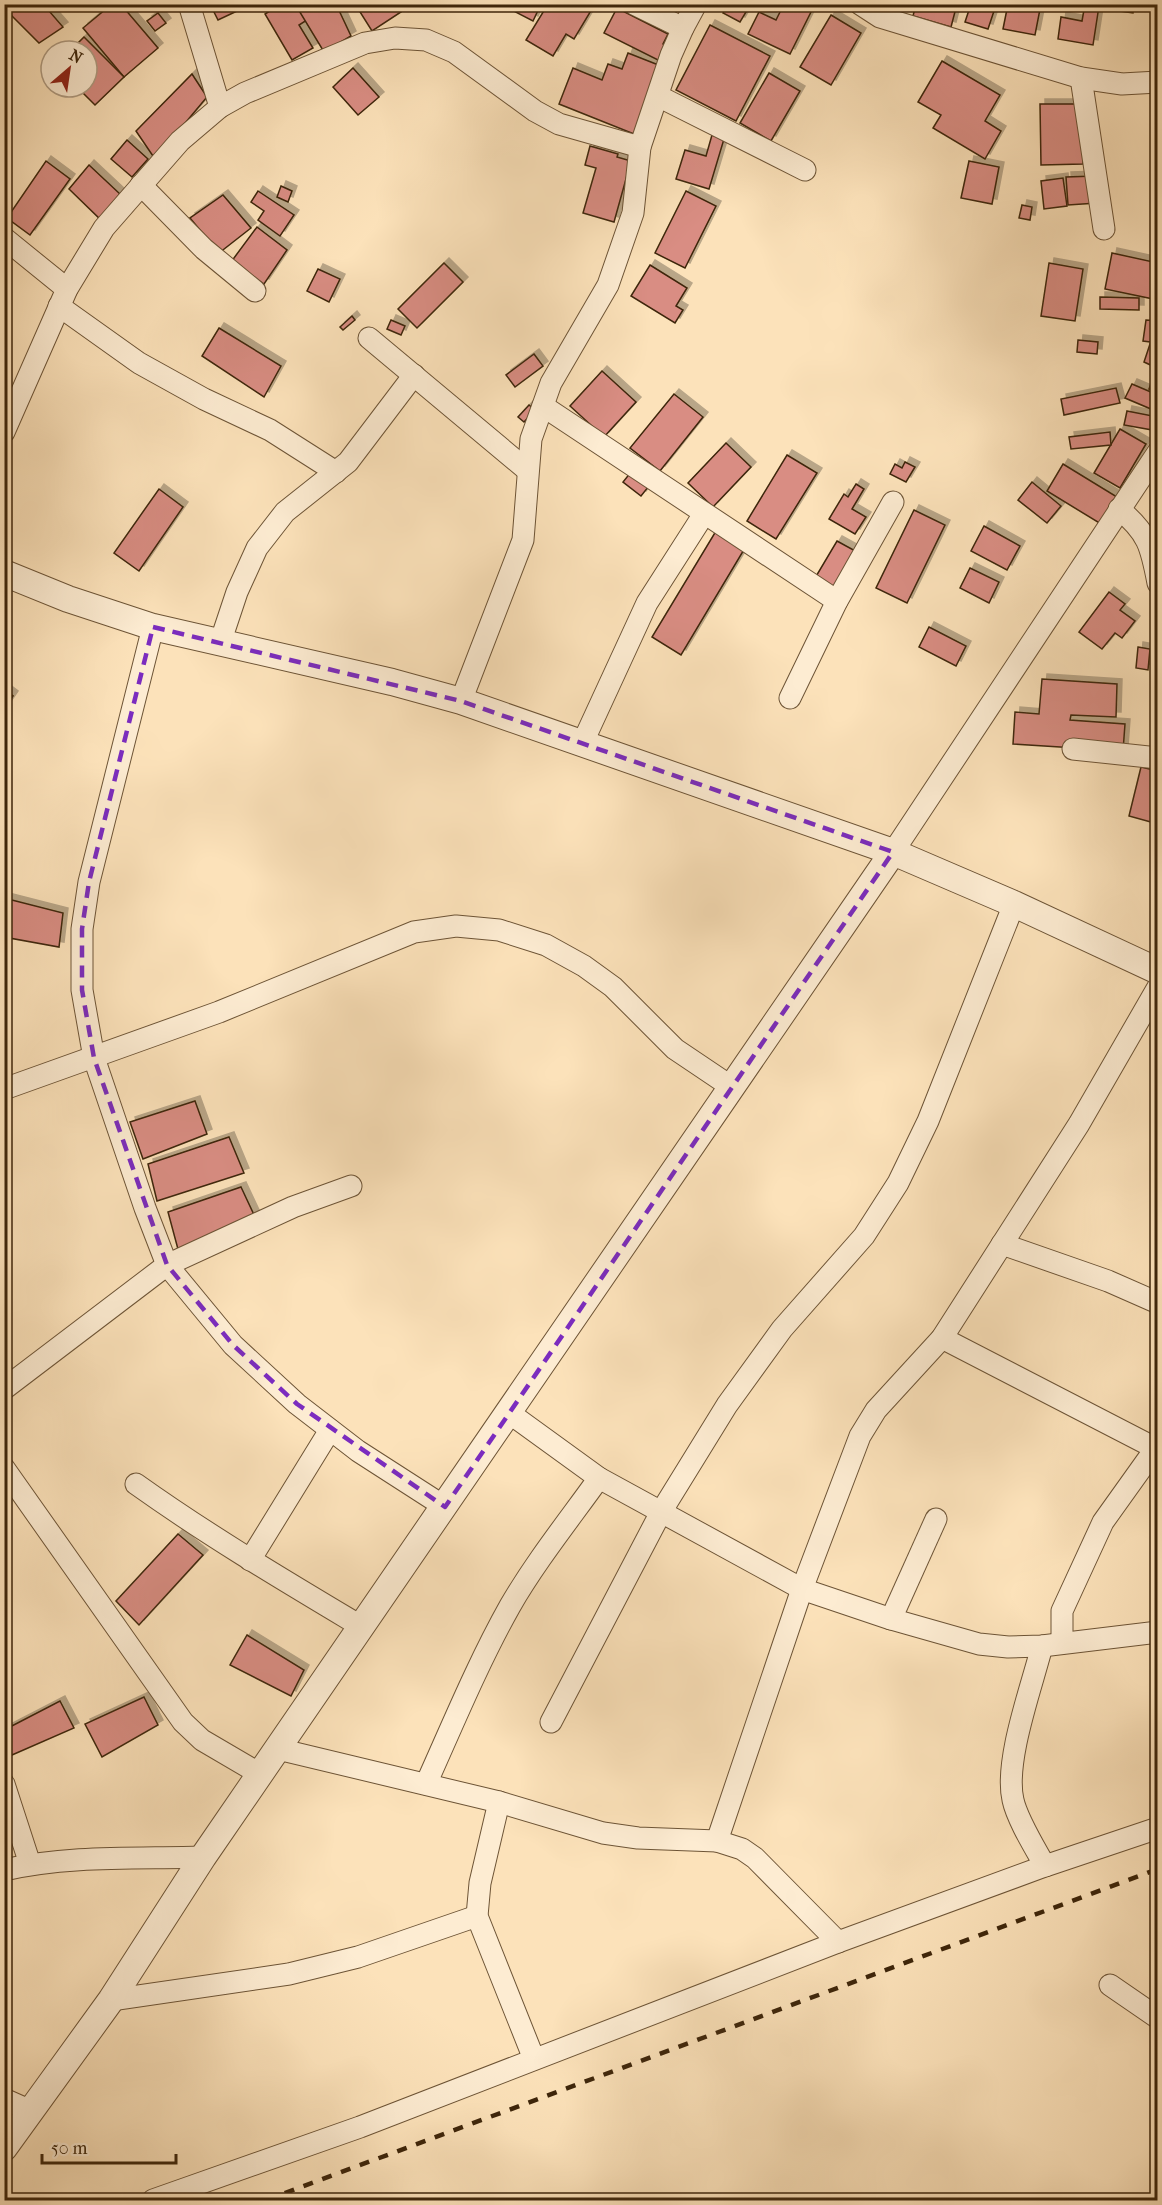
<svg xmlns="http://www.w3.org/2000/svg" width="1162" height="2205" font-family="'IM FELL French Canon',serif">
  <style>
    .building { fill: #d98d83; stroke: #3d250a; stroke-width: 1.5; filter: url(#shadow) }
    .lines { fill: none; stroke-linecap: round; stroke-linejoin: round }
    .minor-casing { stroke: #6d5436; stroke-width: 23 }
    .tertiary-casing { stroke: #6d5436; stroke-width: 28 }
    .minor { stroke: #fdecd2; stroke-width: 21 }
    .tertiary { stroke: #fdecd2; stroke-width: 26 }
    .rail { stroke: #3d250a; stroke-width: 4.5; stroke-dasharray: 10 10; stroke-linecap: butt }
    .marked { fill: none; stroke: #7b2cbf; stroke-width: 4.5; stroke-dasharray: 12 8; stroke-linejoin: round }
  </style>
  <defs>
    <filter id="shadow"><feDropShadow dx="5" dy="-5" stdDeviation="0" flood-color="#0004"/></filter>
  </defs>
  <rect width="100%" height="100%" fill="#fce2ba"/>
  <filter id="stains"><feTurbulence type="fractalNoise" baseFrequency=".00333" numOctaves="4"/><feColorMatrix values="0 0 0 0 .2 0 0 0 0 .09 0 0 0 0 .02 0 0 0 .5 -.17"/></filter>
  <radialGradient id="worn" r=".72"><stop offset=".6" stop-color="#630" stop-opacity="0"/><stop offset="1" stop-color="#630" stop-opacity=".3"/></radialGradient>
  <g class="building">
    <polygon points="4,4 43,4 63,27 39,43 4,8"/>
    <polygon points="112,4 117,4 121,10 124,8 158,48 124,77 83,28"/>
    <polygon points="210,4 252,4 218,20"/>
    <polygon points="281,4 298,4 307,20 299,25 313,48 292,60 265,14"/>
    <polygon points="295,4 336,4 351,36 324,52"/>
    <polygon points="355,4 396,4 401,12 372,31"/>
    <polygon points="500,4 541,4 533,21"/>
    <polygon points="548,4 595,4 574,39 566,34 553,56 526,40"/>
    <polygon points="728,4 744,4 749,7 740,22 723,13"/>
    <polygon points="784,4 815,4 790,54 748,34 759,12 776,20"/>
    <polygon points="916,4 957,4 951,27 913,16"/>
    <polygon points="971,4 985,4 995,8 988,29 965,22"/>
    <polygon points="1008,4 1041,4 1035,35 1003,29"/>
    <polygon points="1085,4 1099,6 1093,45 1058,39 1061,17 1082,21"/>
    <polygon points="1121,4 1134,4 1133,13 1120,11"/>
    <polygon points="617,8 668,34 663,44 671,48 664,63 604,33"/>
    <polygon points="158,13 166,23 155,31 147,21"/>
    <polygon points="831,15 861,33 831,85 800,67"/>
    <polygon points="710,25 770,56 736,121 676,90"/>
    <polygon points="84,37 124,77 95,105 77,87 87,87 87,51 70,51"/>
    <polygon points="628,53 661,66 634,134 559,104 573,68 602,80 608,64 622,69"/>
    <polygon points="942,61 1000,95 985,121 1001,131 985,159 933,128 941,115 918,102"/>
    <polygon points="353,68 379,97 358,115 333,87"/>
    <polygon points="769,73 800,91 771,141 740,123"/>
    <polygon points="192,74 207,97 155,159 136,131"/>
    <polygon points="1040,104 1082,104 1083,164 1041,165"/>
    <polygon points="712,135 724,139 709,189 676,179 685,150 706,156"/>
    <polygon points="127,140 148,159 132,177 111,159"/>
    <polygon points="590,146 618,154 617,157 631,161 614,222 583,213 596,168 585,165"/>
    <polygon points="46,161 70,179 30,235 7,218"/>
    <polygon points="969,161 999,167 992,204 961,198"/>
    <polygon points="89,165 120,194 101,220 69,189"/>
    <polygon points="1095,176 1097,203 1068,205 1066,177"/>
    <polygon points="1063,178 1067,206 1044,209 1041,181"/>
    <polygon points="281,186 292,191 288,202 277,197"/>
    <polygon points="258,191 294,215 280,236 258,220 264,211 251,202"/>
    <polygon points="686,191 716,206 685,268 655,253"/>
    <polygon points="223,195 251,228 219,253 190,218"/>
    <polygon points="1022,205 1032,207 1030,220 1019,218"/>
    <polygon points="257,227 287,250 264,284 231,262"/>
    <polygon points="1112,253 1158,263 1158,300 1105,289"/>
    <polygon points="444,263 463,282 417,328 398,309"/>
    <polygon points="1049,263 1083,269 1075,321 1041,316"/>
    <polygon points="650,265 687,288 676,306 683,310 675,323 631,296"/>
    <polygon points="318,269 340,279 329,302 307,291"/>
    <polygon points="1100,297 1139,298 1139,310 1100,309"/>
    <polygon points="352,316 355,320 343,330 340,327"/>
    <polygon points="391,320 405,326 401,335 387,329"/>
    <polygon points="1146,320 1158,321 1158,343 1143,341"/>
    <polygon points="219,328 281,366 264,397 202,356"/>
    <polygon points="1078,340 1098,342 1097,354 1077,352"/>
    <polygon points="1150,344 1158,347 1158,392 1149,389 1157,368 1144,362"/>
    <polygon points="534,354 543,366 515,387 506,375"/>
    <polygon points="602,371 636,402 604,437 570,406"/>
    <polygon points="1132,384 1158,395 1158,412 1125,398"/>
    <polygon points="1116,388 1120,403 1064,415 1061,399"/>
    <polygon points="674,394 703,417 660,471 630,448"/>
    <polygon points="529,405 535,410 524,422 518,417"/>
    <polygon points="1127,411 1158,417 1158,431 1124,425"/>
    <polygon points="1120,429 1146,444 1120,488 1094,473"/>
    <polygon points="1110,432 1111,445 1071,449 1069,437"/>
    <polygon points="726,443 751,467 713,507 688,483"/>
    <polygon points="787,455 817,473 776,539 747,521"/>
    <polygon points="905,462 915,467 906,482 890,474 895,464 902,468"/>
    <polygon points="1063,464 1117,497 1101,524 1047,491"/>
    <polygon points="631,472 649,486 641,496 623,482"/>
    <polygon points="1032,482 1061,506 1047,523 1018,500"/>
    <polygon points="856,484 864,489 852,509 866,517 855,534 829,519 844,494 848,497"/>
    <polygon points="159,489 183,507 139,571 114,553"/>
    <polygon points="914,510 945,525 907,603 876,588"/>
    <polygon points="984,526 1020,546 1007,570 971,551"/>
    <polygon points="716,531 745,548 681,655 652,637"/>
    <polygon points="837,541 859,553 836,591 815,578"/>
    <polygon points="970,568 999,582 989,603 960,588"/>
    <polygon points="1109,592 1125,604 1120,610 1135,621 1122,638 1115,633 1102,649 1079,632"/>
    <polygon points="929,627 966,646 956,666 919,647"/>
    <polygon points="1138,647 1150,649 1148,670 1136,668"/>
    <polygon points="1042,679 1117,684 1116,717 1071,715 1070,720 1125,724 1123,751 1013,744 1015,712 1039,714"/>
    <polygon points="4,689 13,696 4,709"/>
    <polygon points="1141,767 1158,771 1158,824 1129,816"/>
    <polygon points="4,898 63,913 59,947 4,937"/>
    <polygon points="195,1101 207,1134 143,1159 130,1122"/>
    <polygon points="229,1137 244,1173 157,1201 148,1164"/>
    <polygon points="241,1187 255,1217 179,1253 168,1212"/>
    <polygon points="178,1534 203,1555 139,1625 116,1601"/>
    <polygon points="247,1635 304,1670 291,1696 230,1665"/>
    <polygon points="144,1697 158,1725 102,1757 85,1724"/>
    <polygon points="60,1701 74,1728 12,1755 4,1742 4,1730"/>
  </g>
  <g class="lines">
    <g class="minor-casing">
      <g id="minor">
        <polyline points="189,4 220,107"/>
        <polyline points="634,4 683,28"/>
        <polyline points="860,4 880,17 1081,78 1122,84 1158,82"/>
        <polyline points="1081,78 1104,229"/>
        <polyline points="658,96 805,170"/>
        <polyline points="141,185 204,249 255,291"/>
        <polyline points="4,238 67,289"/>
        <polyline points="59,306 139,363 204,399 270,430 336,472"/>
        <polyline points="369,338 527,470"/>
        <polyline points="543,406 837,601"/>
        <polyline points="4,432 67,289 104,228 180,141 220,107 245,93 365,43 395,38 426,40 454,52 535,111 559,124 640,147"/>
        <path d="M1119 509C1148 533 1151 546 1158 583"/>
        <polyline points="153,627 89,882 82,929 82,990 94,1058 145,1208 167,1265 233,1345 297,1404 358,1451 445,1507"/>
        <polyline points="220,643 237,592 257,548 285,512 348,462 414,375"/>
        <polyline points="790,698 837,601 893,502"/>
        <polyline points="461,701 523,540 531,439 551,383 608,285 633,213 640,147 671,55 683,28 696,4"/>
        <polyline points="582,744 647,603 704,514"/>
        <polyline points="1073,749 1158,758"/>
        <polyline points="893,852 1158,452"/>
        <polyline points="4,1089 219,1012 414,932 456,926 499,930 546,945 584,966 613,987 675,1049 730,1086"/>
        <polyline points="1002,1244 1108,1281 1158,1303"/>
        <polyline points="942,1338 1155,1448"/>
        <polyline points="4,1389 167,1265 293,1207 351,1186"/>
        <polyline points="508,1412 599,1478 802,1589 891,1619 979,1644 1008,1647 1042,1646 1158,1632"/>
        <polyline points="4,1468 183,1722 202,1740 260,1774"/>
        <path d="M136 1484C209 1536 285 1581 362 1627"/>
        <polyline points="250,1560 330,1430"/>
        <polyline points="891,1619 936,1519"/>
        <polyline points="1062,1643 1062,1611 1103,1522 1158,1445"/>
        <path d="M1042 1646C1032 1686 1004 1761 1013 1800 1017 1819 1035 1848 1045 1866"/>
        <polyline points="551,1722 661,1512 727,1405 782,1329 864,1236 898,1183 928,1121 1014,904"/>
        <polyline points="278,1749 499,1802 603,1833 638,1838 717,1841 742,1849 755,1858 838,1942"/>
        <polyline points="4,1784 30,1864"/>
        <path d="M426 1784C453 1724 478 1663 510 1606 536 1561 569 1520 599 1478"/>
        <polyline points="499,1802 480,1883 477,1916 534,2059"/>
        <polyline points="717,1841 802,1589 860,1436 876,1410 942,1338 1079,1124 1158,987"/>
        <path d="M4 1870C69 1855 138 1859 203 1857"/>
        <polyline points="1110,1985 1158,2018"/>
        <polyline points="111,2000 289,1974 358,1957 477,1916"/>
        <polyline points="4,2099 31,2111"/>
        <polyline points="153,2200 360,2127 838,1942 1045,1866 1158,1828"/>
      </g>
    </g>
    <g class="tertiary-casing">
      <g id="tertiary">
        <polyline points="4,573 68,599 153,627 392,682 461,701 893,852 1014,904 1158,971"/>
        <polyline points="4,2148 111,2000 203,1857 893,852"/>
      </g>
    </g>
    <use href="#minor" class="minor"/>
    <use href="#tertiary" class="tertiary"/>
    <polyline class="rail" points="266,2200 1158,1869"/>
  </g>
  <path class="marked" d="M153 627 461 701 893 852 445 1507 297 1404 233 1345 167 1265 94 1058 82 990V929L89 882Z"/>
  <rect width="1162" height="2205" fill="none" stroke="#fce2ba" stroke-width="24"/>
  <rect x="6" y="6" width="1150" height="2193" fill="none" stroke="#3d250a" stroke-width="3"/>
  <rect x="12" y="12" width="1138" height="2181" fill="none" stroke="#3d250a" stroke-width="1.5"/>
  <g transform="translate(69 69) rotate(29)"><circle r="28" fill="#fdecd2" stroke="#b09c82" stroke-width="1.5"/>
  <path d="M0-4.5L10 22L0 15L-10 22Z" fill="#8f2418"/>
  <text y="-9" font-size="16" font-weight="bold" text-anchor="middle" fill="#3d250a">N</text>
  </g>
  <path d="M42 2154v9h134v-9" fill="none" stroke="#3d250a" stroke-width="3"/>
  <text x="51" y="2154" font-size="18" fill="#3d250a" stroke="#fdecd2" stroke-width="4.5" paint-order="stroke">50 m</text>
  <rect width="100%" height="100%" filter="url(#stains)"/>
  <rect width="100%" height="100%" fill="url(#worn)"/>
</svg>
